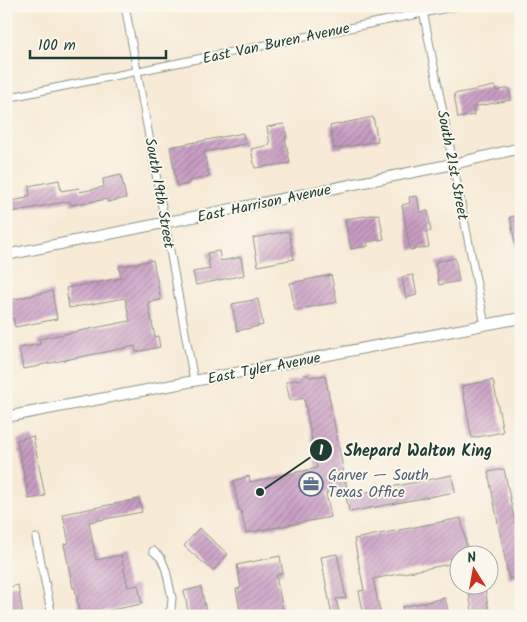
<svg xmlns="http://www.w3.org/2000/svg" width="527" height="622" font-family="Kalam,sans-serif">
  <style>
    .building { fill: url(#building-hatch) }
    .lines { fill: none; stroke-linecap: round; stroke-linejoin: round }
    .minor-casing { stroke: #8b9485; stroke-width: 9 }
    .secondary-casing { stroke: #8b9485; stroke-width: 12 }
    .minor { stroke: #fff; stroke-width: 7 }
    .secondary { stroke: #fff; stroke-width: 10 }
    .labels { text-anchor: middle; stroke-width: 4; stroke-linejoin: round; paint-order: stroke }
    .street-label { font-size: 15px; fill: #1f3d34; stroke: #fbf7ec }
    .service-label { font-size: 15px; fill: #4e5e75; stroke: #fbf7ec; text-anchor: start }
    .leader { fill: none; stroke: #1f3d34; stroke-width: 2 }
    .callout-dot { fill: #1f3d34; stroke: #fbf7ec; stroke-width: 2 }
    .mark-label { font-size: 15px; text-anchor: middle; font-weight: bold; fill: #fff }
    .callout-label { font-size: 16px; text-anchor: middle; font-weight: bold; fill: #1f3d34; stroke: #fbf7ec; stroke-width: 4; stroke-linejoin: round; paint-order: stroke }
  </style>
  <defs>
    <pattern id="building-hatch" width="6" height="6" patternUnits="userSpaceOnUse" patternTransform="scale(1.25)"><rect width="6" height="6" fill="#c89cc4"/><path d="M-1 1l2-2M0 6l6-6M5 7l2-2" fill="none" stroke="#a280a0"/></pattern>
  </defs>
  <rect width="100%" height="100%" fill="#fbf7ec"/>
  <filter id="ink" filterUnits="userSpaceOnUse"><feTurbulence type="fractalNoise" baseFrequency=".02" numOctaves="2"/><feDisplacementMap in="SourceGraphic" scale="10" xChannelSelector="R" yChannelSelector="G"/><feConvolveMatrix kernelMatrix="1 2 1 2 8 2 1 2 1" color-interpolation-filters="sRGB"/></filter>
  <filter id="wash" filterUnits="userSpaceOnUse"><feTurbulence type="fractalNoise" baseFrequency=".0096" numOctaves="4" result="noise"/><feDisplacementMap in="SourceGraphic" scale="20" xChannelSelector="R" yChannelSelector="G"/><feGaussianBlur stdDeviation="1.12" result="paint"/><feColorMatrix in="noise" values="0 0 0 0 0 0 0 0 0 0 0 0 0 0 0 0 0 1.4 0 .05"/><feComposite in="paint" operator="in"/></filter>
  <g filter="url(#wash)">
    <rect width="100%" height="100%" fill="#f7ead6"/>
    <g id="blocks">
      <g class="building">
        <polygon points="495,86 496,91 509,88 511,100 473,107 474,115 458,118 454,94"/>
        <polygon points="373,117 378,141 334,149 330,126"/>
        <polygon points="284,124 287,137 285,137 290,163 255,168 251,149 270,145 267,127"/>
        <polygon points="243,133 245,144 204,152 209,177 189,181 189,184 177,186 170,147"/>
        <polygon points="121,175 126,198 107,202 107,199 71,205 70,201 6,213 6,202 27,198 26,196 30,195 29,186 59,180 61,191 79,188 80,192 104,187 103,179"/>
        <polygon points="417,196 420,212 428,211 431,231 426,232 429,247 410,250 402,205 410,203 409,197"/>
        <polygon points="379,214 384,239 367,242 368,246 351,249 345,219"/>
        <polygon points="521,215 521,253 517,253 510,217"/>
        <polygon points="289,231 294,259 258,266 253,238"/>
        <polygon points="219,251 221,261 241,257 244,275 196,285 193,272 210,269 207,253"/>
        <polygon points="455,258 459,281 439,285 435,262"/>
        <polygon points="153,260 161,300 148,302 155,337 158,336 160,347 136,352 135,346 40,365 40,366 23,369 19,348 40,344 39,339 130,321 125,298 69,308 66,288 121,278 119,267"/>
        <polygon points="331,275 337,302 295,310 290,283"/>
        <polygon points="413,275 417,295 406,298 402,277"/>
        <polygon points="52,291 57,319 15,327 13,318 6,320 6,301"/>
        <polygon points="258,299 263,325 237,331 232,304"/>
        <polygon points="305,374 310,377 325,375 347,489 326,493 331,517 246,533 241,510 239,510 233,481 249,476 250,482 317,468 304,398 290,401 286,382 301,379"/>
        <polygon points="493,380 503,432 472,438 462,386"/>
        <polygon points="33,436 45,496 29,499 17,440"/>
        <polygon points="504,469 521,552 521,576 509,579 488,472"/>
        <polygon points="452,475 455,492 349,512 346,496"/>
        <polygon points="139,499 142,512 89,522 96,560 121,555 128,587 138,585 142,604 80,616 75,588 73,588 64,544 69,543 63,514"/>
        <polygon points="461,518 468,554 460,554 460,562 373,579 381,616 364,616 359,591 364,590 354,539"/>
        <polygon points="199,528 228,554 213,571 184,546"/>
        <polygon points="337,554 346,598 336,599 340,616 332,616 321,557"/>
        <polygon points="280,556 283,573 276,575 284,616 241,616 236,589 241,588 237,565"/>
        <polygon points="467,584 484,584 490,616 473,616"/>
        <polygon points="18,585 23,616 6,616 6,588"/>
        <polygon points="201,587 207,616 189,616 184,591"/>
        <polygon points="445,598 449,615 404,616 402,607"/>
      </g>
    </g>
  </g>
  <g filter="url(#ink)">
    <use href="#blocks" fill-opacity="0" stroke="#8b9485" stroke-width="1"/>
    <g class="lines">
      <g class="minor-casing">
        <g id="minor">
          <polyline points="125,6 194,381"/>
          <polyline points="422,6 485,325"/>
          <polyline points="6,98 457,6"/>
          <polyline points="36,538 52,616"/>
          <polyline points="153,551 161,558 166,570 172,598 171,610 165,616"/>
        </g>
      </g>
      <g class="secondary-casing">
        <g id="secondary">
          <polyline points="6,255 453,164 521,148"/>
          <polyline points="6,417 521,318"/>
        </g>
      </g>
      <use href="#minor" class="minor"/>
      <use href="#secondary" class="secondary"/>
    </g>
  </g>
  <defs>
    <g id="office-ring" transform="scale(1.25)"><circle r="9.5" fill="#fbf7ec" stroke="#5c6f8a" stroke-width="1.5"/><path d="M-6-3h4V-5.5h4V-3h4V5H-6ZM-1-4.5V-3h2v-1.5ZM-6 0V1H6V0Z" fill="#5c6f8a"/></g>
  </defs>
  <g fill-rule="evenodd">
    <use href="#office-ring" x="311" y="484"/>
  </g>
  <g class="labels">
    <g class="street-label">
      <text transform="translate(276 43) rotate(-12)" y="5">East Van Buren Avenue</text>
      <text transform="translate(453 165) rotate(79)" y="5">South 21st Street</text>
      <text transform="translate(160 193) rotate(80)" y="5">South 19th Street</text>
      <text transform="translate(264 203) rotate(-12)" y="5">East Harrison Avenue</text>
      <text transform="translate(264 368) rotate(-11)" y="5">East Tyler Avenue</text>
    </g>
    <g class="service-label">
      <text x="328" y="480">Garver — South<tspan x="328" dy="17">Texas Office</tspan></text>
    </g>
  </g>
  <path class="leader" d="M260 492L321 450"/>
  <g class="callout-dot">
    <circle cx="260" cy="492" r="5"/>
    <circle cx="321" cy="450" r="12"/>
  </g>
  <g class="mark-label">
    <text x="321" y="455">1</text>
  </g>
  <g class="callout-label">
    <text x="418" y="456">Shepard Walton King</text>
  </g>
  <rect width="527" height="622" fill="none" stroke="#fbf7ec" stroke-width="25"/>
  <g transform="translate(474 570) rotate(349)"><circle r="24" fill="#fbf7ec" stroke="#a3ada2"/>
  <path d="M0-4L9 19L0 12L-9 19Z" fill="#c8321e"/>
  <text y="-8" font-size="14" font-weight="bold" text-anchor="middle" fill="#1f3d34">N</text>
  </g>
  <path d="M30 50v8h136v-8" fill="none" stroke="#1f3d34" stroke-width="2.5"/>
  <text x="38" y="50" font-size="15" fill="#1f3d34" stroke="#fbf7ec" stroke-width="4" paint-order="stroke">100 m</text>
</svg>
